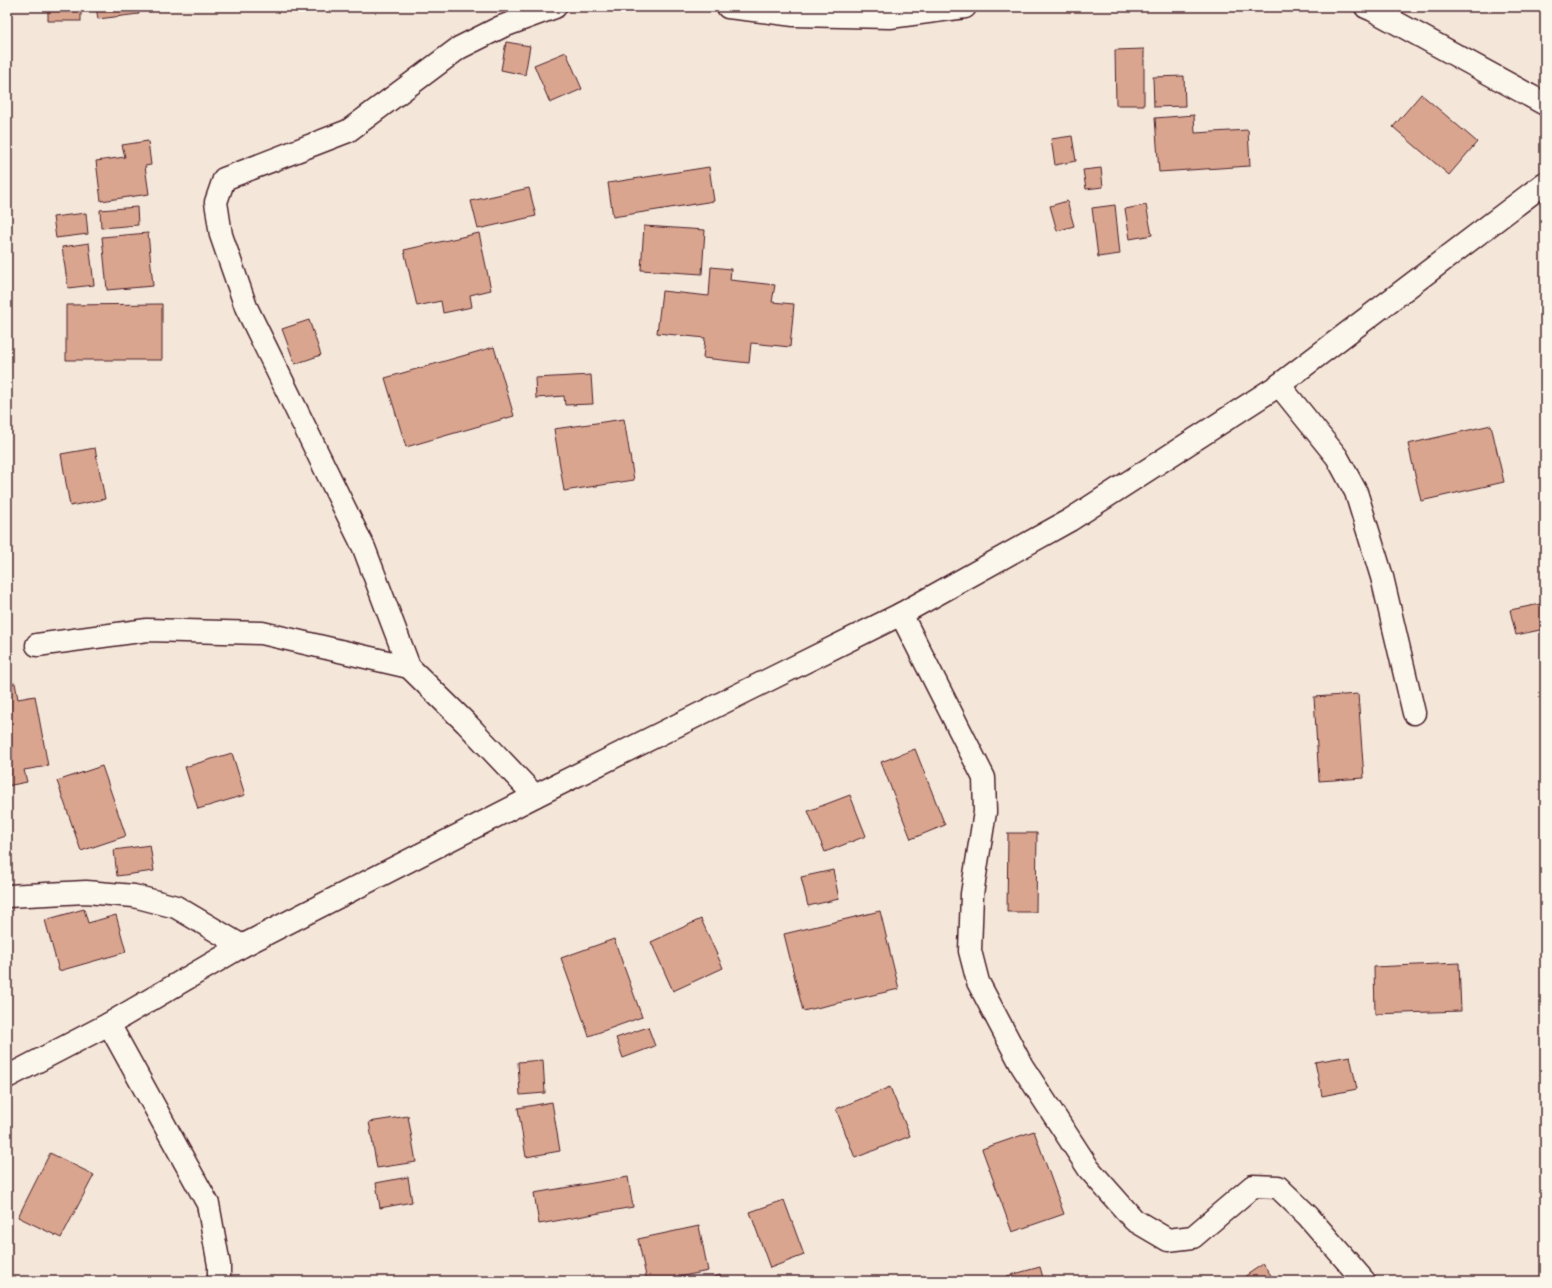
<svg xmlns="http://www.w3.org/2000/svg" width="1552" height="1288" font-family="'Patrick Hand',sans-serif">
  <style>
    .building { fill: #d9a58e; stroke: #4a1f2b }
    .lines { fill: none; stroke-linecap: round; stroke-linejoin: round }
    .street-casing { stroke: #4a1f2b; stroke-width: 25 }
    .secondary-casing { stroke: #4a1f2b; stroke-width: 25 }
    .street { stroke: #fbf7ec; stroke-width: 22 }
    .secondary { stroke: #fbf7ec; stroke-width: 22 }
  </style>
  <rect width="100%" height="100%" fill="#f4e7d9"/>
  <filter id="ink" filterUnits="userSpaceOnUse"><feTurbulence type="fractalNoise" baseFrequency=".025" numOctaves="2"/><feDisplacementMap in="SourceGraphic" scale="8" xChannelSelector="R" yChannelSelector="G"/><feConvolveMatrix kernelMatrix="1 2 1 2 8 2 1 2 1" color-interpolation-filters="sRGB"/></filter>
  <g filter="url(#ink)">
    <g class="building">
      <rect x="48" y="7" width="33" height="14"/>
      <polygon points="96,7 138,7 139,14 98,19"/>
      <polygon points="506,42 530,46 525,75 501,70"/>
      <polygon points="1144,49 1144,105 1116,105 1115,50"/>
      <polygon points="566,52 582,89 550,103 534,65"/>
      <polygon points="1184,76 1185,106 1154,107 1153,77"/>
      <polygon points="1421,94 1477,142 1449,175 1393,127"/>
      <polygon points="1194,115 1195,133 1248,130 1250,166 1159,172 1155,118"/>
      <polygon points="1072,136 1076,161 1055,165 1051,139"/>
      <polygon points="148,141 151,165 145,166 149,194 101,201 96,161 125,157 122,145"/>
      <polygon points="709,167 714,201 613,217 608,183"/>
      <polygon points="1101,168 1103,187 1086,189 1083,170"/>
      <polygon points="529,188 536,216 478,229 471,201"/>
      <polygon points="1067,201 1074,226 1057,231 1050,206"/>
      <polygon points="1115,205 1120,254 1098,257 1092,208"/>
      <polygon points="1146,205 1152,235 1130,239 1125,209"/>
      <polygon points="137,207 138,225 101,228 100,210"/>
      <polygon points="86,213 88,234 56,238 53,217"/>
      <polygon points="644,226 705,230 702,274 641,270"/>
      <polygon points="148,233 153,286 107,290 102,237"/>
      <polygon points="479,233 491,290 470,295 472,307 443,313 441,301 417,306 404,250"/>
      <polygon points="89,243 94,285 68,288 62,247"/>
      <polygon points="711,267 731,269 730,280 775,285 772,302 794,304 790,347 751,343 749,363 703,358 705,338 657,333 662,291 709,296"/>
      <polygon points="162,304 162,360 66,360 66,305"/>
      <polygon points="309,320 321,355 295,364 282,329"/>
      <polygon points="494,347 514,416 406,447 385,378"/>
      <polygon points="591,375 593,404 565,405 564,396 536,398 535,378"/>
      <polygon points="624,419 634,480 564,491 554,429"/>
      <polygon points="1491,425 1504,482 1421,501 1408,444"/>
      <polygon points="95,448 105,499 70,506 61,454"/>
      <polygon points="1545,603 1545,629 1516,635 1510,610"/>
      <polygon points="15,683 18,699 35,696 48,766 24,770 27,782 7,786 7,684"/>
      <polygon points="1358,694 1364,778 1319,781 1314,697"/>
      <polygon points="915,749 945,825 911,839 881,762"/>
      <polygon points="232,753 245,795 198,809 185,767"/>
      <polygon points="102,766 126,836 81,851 57,781"/>
      <polygon points="850,795 866,836 825,852 808,811"/>
      <polygon points="1008,833 1037,833 1036,912 1007,912"/>
      <polygon points="150,845 154,871 117,876 114,850"/>
      <polygon points="833,870 839,899 808,906 801,877"/>
      <polygon points="84,909 88,923 116,915 126,952 59,971 45,920"/>
      <polygon points="880,911 899,989 803,1011 784,934"/>
      <polygon points="701,919 723,968 673,991 651,942"/>
      <polygon points="614,939 642,1017 589,1036 561,958"/>
      <polygon points="1459,963 1461,1011 1375,1014 1374,967"/>
      <polygon points="648,1027 655,1046 623,1058 616,1038"/>
      <polygon points="1350,1056 1357,1089 1322,1096 1315,1062"/>
      <polygon points="543,1060 545,1093 520,1095 518,1062"/>
      <polygon points="890,1087 910,1136 855,1158 836,1109"/>
      <polygon points="552,1102 560,1151 526,1157 518,1108"/>
      <polygon points="408,1116 416,1162 377,1168 369,1122"/>
      <polygon points="1034,1131 1064,1214 1012,1232 982,1149"/>
      <polygon points="50,1153 94,1175 61,1238 18,1217"/>
      <polygon points="408,1177 412,1202 380,1208 376,1183"/>
      <polygon points="628,1177 633,1207 539,1224 534,1193"/>
      <polygon points="784,1200 804,1255 770,1268 750,1212"/>
      <polygon points="699,1226 708,1271 659,1281 647,1281 638,1239"/>
      <polygon points="1263,1264 1275,1281 1238,1281"/>
      <polygon points="1040,1267 1044,1281 1008,1281 1007,1276"/>
      <polygon points="720,1275 722,1281 703,1281"/>
    </g>
    <g class="lines">
      <g class="street-casing">
        <g id="street">
          <polyline points="728,7 794,15 890,17 965,7"/>
          <polyline points="1366,7 1373,10 1545,104"/>
          <polyline points="1279,385 1337,457 1356,492 1382,577 1414,713"/>
          <polyline points="901,614 984,778 985,812 972,894 970,951 978,982 1022,1066 1089,1169 1134,1220 1168,1240 1193,1237 1253,1186 1278,1187 1308,1216 1364,1281"/>
          <polyline points="37,645 147,630 262,633 409,667"/>
          <polyline points="535,796 466,723 409,667 364,548 246,307 221,235 216,202 224,179 348,131 459,48 501,27 555,7"/>
          <polyline points="7,896 86,892 134,896 176,907 242,946"/>
          <polyline points="109,1024 208,1204 219,1265 219,1281"/>
        </g>
      </g>
      <g class="secondary-casing">
        <polyline id="secondary" points="7,1077 109,1024 242,946 535,796 901,614 1070,520 1279,385 1545,183"/>
      </g>
      <use href="#street" class="street"/>
      <use href="#secondary" class="secondary"/>
    </g>
  </g>
  <rect width="1552" height="1288" fill="none" stroke="#fbf7ec" stroke-width="24"/>
  <rect x="12" y="12" width="1528" height="1264" fill="none" stroke="#4a1f2b" stroke-width="1.5" filter="url(#ink)"/>
</svg>
